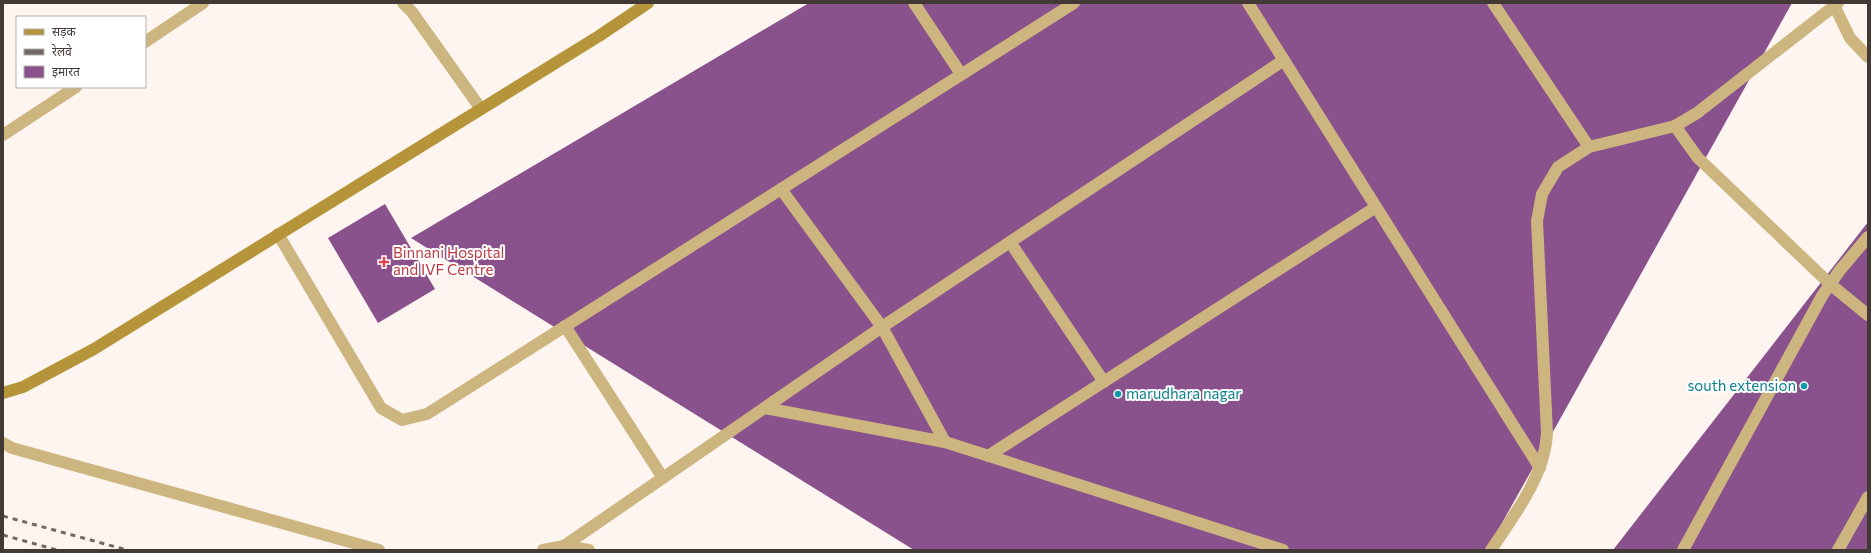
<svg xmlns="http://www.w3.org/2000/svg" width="1871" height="553" font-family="Commissioner,'Noto Sans Devanagari',sans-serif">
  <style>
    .building { fill: #8a528c }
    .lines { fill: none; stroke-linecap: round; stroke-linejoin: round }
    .street { stroke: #ccb57f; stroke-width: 12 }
    .secondary { stroke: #b69439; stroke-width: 12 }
    .rail { stroke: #716863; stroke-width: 3; stroke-dasharray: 5 5; stroke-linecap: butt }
    .health-dot { fill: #e0444e; stroke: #fff; stroke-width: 1.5 }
    .culture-dot { fill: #0f9aa8; stroke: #fff; stroke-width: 1.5 }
    .labels { text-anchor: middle; stroke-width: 4; stroke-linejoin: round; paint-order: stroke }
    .health-label { font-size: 15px; fill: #be3a42; stroke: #fff; text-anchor: start }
    .culture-label { font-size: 15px; fill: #0d838f; stroke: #fff; text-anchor: end }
  </style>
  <rect width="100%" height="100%" fill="#fef5f0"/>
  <g class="building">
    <polygon points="809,3 1792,3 1487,550 914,550 411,238"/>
    <polygon points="385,204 435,289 378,323 328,238"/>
    <polygon points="1868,222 1868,550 1613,550"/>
  </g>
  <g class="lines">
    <g class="street">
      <polyline points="403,3 412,12 481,109"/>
      <polyline points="914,3 961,74"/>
      <polyline points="1248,3 1540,468"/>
      <polyline points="1493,3 1589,147"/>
      <polyline points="1833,3 1850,38 1868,57"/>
      <polyline points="145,42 203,3"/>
      <polyline points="1675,126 1698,158 1830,284 1868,315"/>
      <polyline points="3,135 76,87"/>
      <polyline points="781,189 882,327 945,442"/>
      <polyline points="278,234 381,408 402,420 427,414 1074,3"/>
      <polyline points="1010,242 1104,382"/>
      <polyline points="565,326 663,478"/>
      <polyline points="765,408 945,442 1283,550"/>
      <polyline points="3,443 12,448 379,550"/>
      <polyline points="988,456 1376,207"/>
      <polyline points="564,546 882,327 1284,60"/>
      <polyline points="543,550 564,546 589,550"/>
      <path d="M1491 550C1514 515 1545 476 1547 433L1537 221 1542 194 1558 167 1589 147 1675 126 1697 113 1838 3"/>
      <polyline points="1683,550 1822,296 1840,270 1868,237"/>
      <polyline points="1838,550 1868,497"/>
    </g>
    <polyline class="secondary" points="3,393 23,387 94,349 599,36 648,3"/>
    <g class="rail">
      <polyline points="3,516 127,550"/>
      <polyline points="3,535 57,550"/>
    </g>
  </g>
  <path class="health-dot" d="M382 256h4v4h4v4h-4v4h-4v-4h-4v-4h4z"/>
  <g class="culture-dot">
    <circle cx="1804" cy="386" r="4"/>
    <circle cx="1118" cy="394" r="4"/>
  </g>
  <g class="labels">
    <g class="health-label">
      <text x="393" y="258">Binnani Hospital<tspan x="393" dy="17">and IVF Centre</tspan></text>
    </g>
    <g class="culture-label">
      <text x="1796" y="391">south extension</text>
      <text x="1126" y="399" text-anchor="start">marudhara nagar</text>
    </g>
  </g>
  <rect width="1871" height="553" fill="none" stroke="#423934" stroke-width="8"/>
  <rect x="16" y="16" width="130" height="72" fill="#ffffff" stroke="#b3b0ae"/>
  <rect x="24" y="29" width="20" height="6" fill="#b69439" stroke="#b3b0ae"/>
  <text x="52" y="36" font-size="12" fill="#423934">सड़क</text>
  <rect x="24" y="49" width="20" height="6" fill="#716863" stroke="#b3b0ae"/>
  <text x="52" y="56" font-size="12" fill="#423934">रेलवे</text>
  <rect x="24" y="66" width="20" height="12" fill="#8a528c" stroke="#b3b0ae"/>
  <text x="52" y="76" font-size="12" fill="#423934">इमारत</text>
</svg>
